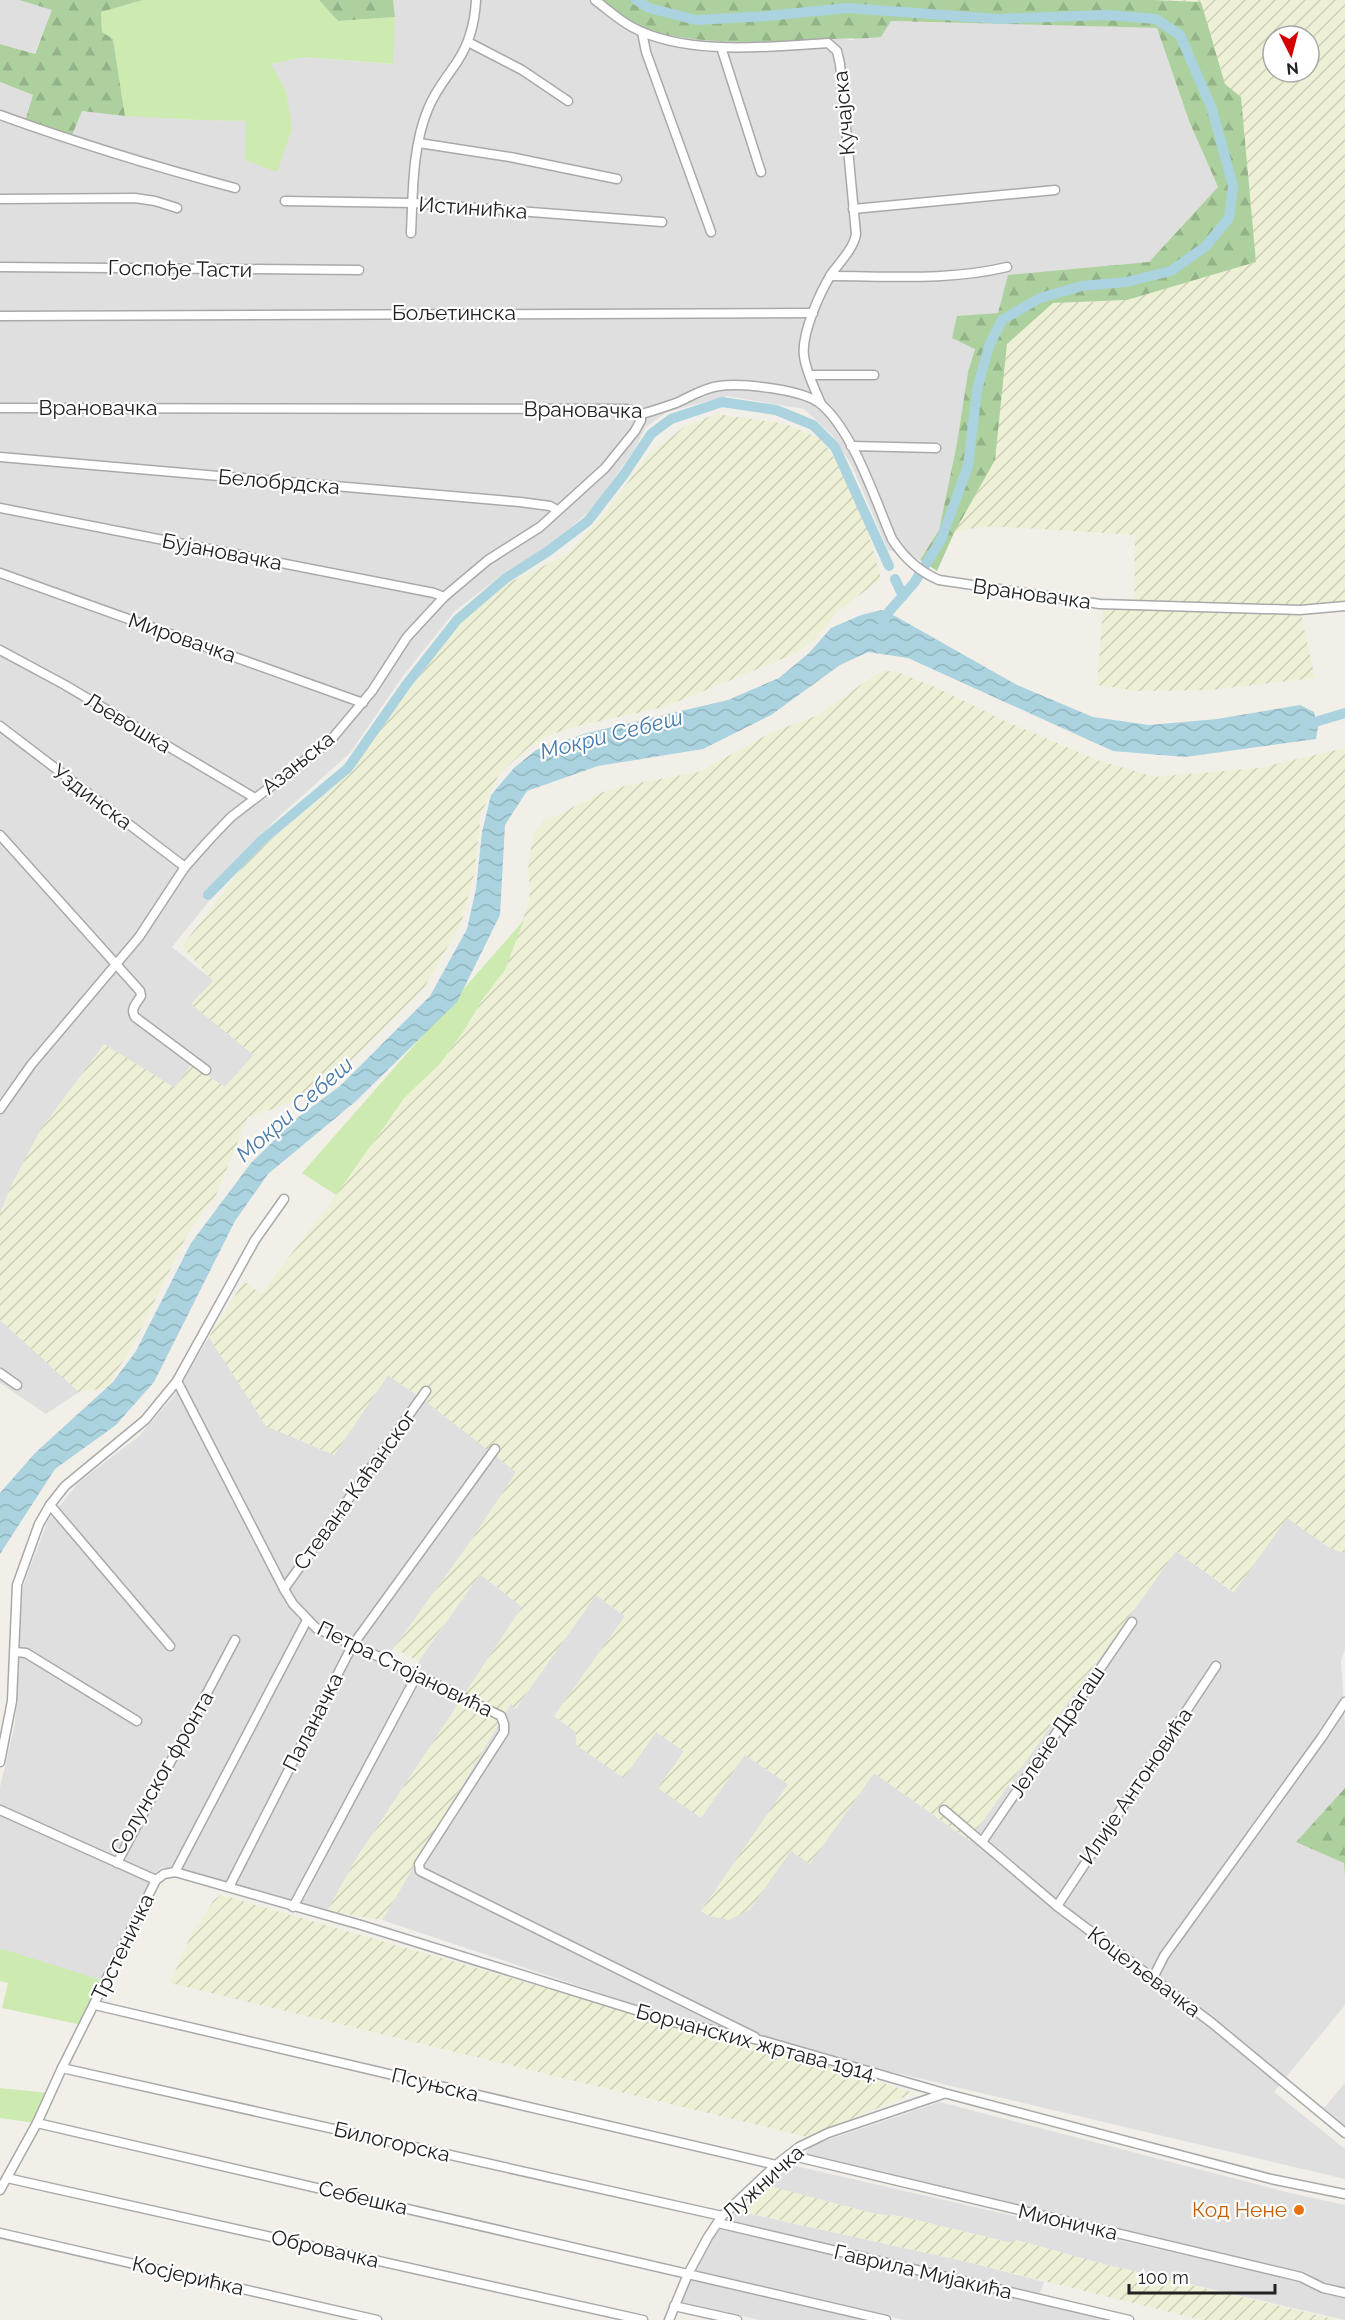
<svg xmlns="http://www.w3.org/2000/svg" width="1345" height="2320" font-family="Raleway,sans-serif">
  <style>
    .residential { fill: #e0dfdf }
    .farmland { fill: url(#farmland-furrows); fill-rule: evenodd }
    .grass { fill: #cdebb0 }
    .forest { fill: url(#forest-firs) }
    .water { fill: url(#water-waves) }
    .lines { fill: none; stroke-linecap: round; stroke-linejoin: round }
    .canal { stroke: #aad3df; stroke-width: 10 }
    .street-casing { stroke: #a9a9a9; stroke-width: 11 }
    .street { stroke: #fff; stroke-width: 8 }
    .food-dot { fill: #e8710a; stroke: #fff; stroke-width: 2 }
    .labels { text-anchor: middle; stroke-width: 4.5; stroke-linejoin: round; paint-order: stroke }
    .street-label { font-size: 21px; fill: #222; stroke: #fff }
    .food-label { font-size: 21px; fill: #c56008; stroke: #fff; text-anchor: end }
    .water-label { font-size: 22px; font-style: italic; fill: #4a7aab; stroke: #fff }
  </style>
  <defs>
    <pattern id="farmland-furrows" width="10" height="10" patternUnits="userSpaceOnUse" patternTransform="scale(1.5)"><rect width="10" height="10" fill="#eef0d5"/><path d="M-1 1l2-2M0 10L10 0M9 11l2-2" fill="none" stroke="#ccceb7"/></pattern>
    <pattern id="forest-firs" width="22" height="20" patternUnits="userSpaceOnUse" patternTransform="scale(1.5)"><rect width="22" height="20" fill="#add19e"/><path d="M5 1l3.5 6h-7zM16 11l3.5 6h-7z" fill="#95b388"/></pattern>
    <pattern id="water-waves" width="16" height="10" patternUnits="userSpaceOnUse" patternTransform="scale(1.5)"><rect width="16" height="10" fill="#aad3df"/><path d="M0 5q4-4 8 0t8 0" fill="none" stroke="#92b5bf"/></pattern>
  </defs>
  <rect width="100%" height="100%" fill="#f2efe9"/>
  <g class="residential">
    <polygon points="0,0 19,0 53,10 34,54 0,44"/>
    <polygon points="393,0 597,0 852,40 891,21 1157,28 1189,121 1218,187 1149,262 998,313 975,349 968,372 957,443 939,530 920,560 888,550 852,466 832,435 804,409 727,396 667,412 646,427 634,450 594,507 552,544 507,571 455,611 403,676 350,753 273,822 172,947 214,981 192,1004 254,1055 225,1087 175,1088 14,1180 0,1213 0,82 33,95 25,120 72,134 81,111 199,120 246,121 286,91 270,64 304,57 392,64 395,17"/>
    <polygon points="0,1320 20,1337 79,1392 46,1414 0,1383"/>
    <polygon points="209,1337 267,1426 334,1455 388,1375 428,1403 517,1472 468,1545 385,1660 411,1672 480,1574 522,1607 356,1859 327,1911 162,1867 155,1873 104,1981 0,1950 0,1787 15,1724 19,1664 17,1602 48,1520 79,1482 138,1437 174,1396"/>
    <polygon points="1287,1517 1330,1548 1345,1553 1345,1649 1341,1661 1345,1727 1345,1788 1297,1841 1345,1863 1345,2005 1274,2092 1345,2149 1345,2179 702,2027 382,1920 512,1702 516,1708 596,1595 625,1616 555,1717 576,1732 656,1732 684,1751 745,1754 789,1785 702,1910 709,1916 749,1910 791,1850 810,1863 874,1773 969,1840 1176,1551 1233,1592"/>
    <polygon points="1345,2083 1345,2126 1324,2108"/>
    <polygon points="940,2102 1286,2192 1345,2205 1345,2288 1324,2284 1308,2273 805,2154 810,2146"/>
    <polygon points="787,2164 1306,2283 1316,2291 1345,2297 1345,2320 1103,2264 1016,2240 1012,2243 899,2216 876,2214 764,2185"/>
    <polygon points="733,2210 972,2263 1044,2282 1039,2296 723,2221"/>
    <polygon points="720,2229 1109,2320 904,2320 694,2271 712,2237"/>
    <polygon points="691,2278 868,2320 760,2320 681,2302"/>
  </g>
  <g class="farmland">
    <path d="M1153 0H1345V606L1300 610 1315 678 1210 690 1137 691 1097 685 1103 608 1134 610 1135 535 992 526 967 529 954 533 995 460 1007 344 1053 303 1127 300 1256 262 1241 97 1225 84 1201 2ZM1273 36H1309V72H1273Z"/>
    <polygon points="716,414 786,424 821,439 843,471 865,521 881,579 837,612 814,640 794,654 664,707 573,727 553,734 530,746 499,774 481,814 474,875 461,923 424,988 331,1081 279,1107 248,1117 216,1195 189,1231 132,1347 106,1388 79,1392 0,1320 0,1213 14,1180 41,1129 104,1044 175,1088 191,1065 225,1087 254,1055 191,1004 213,981 182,946 251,856 333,788 350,768 464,617 506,584 566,555 605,513 648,455 684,427"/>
    <polygon points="885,671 897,672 935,687 1003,720 1097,760 1155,777 1258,768 1345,748 1345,1553 1330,1548 1287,1518 1234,1592 1176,1551 969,1840 874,1773 810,1864 791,1851 749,1910 729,1920 709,1916 701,1911 788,1784 745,1755 701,1818 658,1788 684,1751 656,1732 624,1778 576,1745 576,1732 554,1716 625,1616 596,1595 515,1709 511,1703 382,1920 327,1911 356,1859 522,1607 480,1574 418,1661 394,1648 468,1545 516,1472 428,1403 388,1375 334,1455 266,1426 209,1337 244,1281 261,1294 336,1195 405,1097 440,1064 465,1029 482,1000 501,975 527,908 530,893 528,869 533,834 544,822 603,792 632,784 699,772 772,732 816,716 872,677"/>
    <polygon points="221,1895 706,2034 787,2052 914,2093 807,2137 170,1983 191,1935 214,1900"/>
    <polygon points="757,2183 876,2214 899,2216 1011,2243 1016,2240 1103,2264 1338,2320 1202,2320 972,2263 730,2209"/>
  </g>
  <g class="grass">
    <polygon points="143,0 319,0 338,21 395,17 393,64 304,57 271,64 286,91 292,129 277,172 245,160 246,121 199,120 125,116 113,39 102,32 101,12"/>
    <polygon points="524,920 505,970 482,1000 465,1029 440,1064 405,1097 336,1195 302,1173"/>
    <polygon points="3,1949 104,1981 82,2025 2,2008 8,1983 0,1981 0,1950"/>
    <polygon points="0,2088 49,2093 35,2123 0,2118"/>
  </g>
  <g class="forest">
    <polygon points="19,0 143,0 101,12 102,32 113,39 125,116 82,111 72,135 25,121 33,95 0,82 0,44 35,54 52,10"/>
    <polygon points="319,0 393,0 395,17 338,21"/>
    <path d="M597 0H1153L1201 2 1225 84 1241 97 1256 262 1127 300 1053 303 1007 344 995 460 954 533 937 571 920 560 939 530 957 443 968 372 975 349 952 338 957 316 998 313 1008 275 1149 262 1218 187 1189 121 1157 28 891 21 881 37C864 39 848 38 831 39 769 42 704 47 644 29 628 24 612 9 597 0Z"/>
    <polygon points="1345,1788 1345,1878 1344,1863 1296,1842"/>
  </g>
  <polygon class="water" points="881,610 895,616 1017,685 1093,717 1149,725 1217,719 1300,705 1314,712 1318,727 1316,739 1185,757 1113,751 908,658 868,652 840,665 771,715 703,749 598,766 527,791 505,825 500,915 457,1002 356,1101 268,1174 235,1221 154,1382 116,1425 55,1469 0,1554 0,1493 35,1453 113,1382 136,1351 191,1243 251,1163 297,1118 340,1086 430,996 467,929 476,889 482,832 491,795 514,768 536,750 587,733 728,700 779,678 809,653 831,628 861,615"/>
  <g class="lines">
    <g class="canal">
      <polyline points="636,0 649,8 696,20 767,16 847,8 999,19 1106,15 1156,19 1180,35 1212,109 1233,186 1229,218 1206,246 1171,271 1126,282 1082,286 1040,298 1002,320 989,346 977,390 968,466 941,540 914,583 886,615 883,625"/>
      <polyline points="895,579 903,596"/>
      <polyline points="1305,725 1345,713"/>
      <polyline points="208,895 261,841 348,768 406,685 457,620 506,578 547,552 588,521 625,473 651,434 671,419 722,402 776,410 813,425 835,447 889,566"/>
    </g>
    <g class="street-casing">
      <g id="street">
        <path d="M595 0C607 9 619 20 632 27 685 56 769 47 828 43L837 51 840 64 856 234C854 248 840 262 832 273 820 292 801 334 804 356 806 372 815 389 821 404"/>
        <polyline points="642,32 646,52 711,232"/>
        <polyline points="468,42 522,70 568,101"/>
        <polyline points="721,47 761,172"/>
        <path d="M0 115C77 143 156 167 235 188"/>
        <polyline points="419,143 510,157 617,179"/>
        <polyline points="0,199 135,198 155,201 177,208"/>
        <polyline points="285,201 413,203 662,222"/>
        <polyline points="853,209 1055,190"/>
        <path d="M411 233C413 193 412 147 428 109 435 91 447 77 457 62 469 44 475 21 476 0"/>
        <polyline points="0,267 359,270"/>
        <path d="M830 276C889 276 949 281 1007 267"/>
        <polyline points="0,316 813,313"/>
        <polyline points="810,375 874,375"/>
        <path d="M0 408 627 409 636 411 641 414C653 411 664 407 676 403 690 397 703 388 719 386 742 383 804 389 822 405 854 434 875 499 892 539 904 558 918 571 939 580L1100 604 1300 610 1345 606"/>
        <polyline points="851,446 936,448"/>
        <polyline points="0,457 520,502 550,506 557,510"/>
        <polyline points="0,508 434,593 444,597"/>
        <polyline points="0,573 363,703"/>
        <polyline points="0,650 65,685 255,798"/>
        <polyline points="0,726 185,867"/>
        <path d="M0 835 140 991 141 996C136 1004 130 1009 135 1017L206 1070"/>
        <polyline points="0,1109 31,1065 139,937 185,867 209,840 231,817 330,741 372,691 407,637 444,597 488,560 540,527 605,468 635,431 641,420 641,414"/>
        <polyline points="0,1373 17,1385"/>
        <polyline points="177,1381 284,1589 293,1604 316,1628 397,1665 501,1716 504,1724 504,1732 419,1864 420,1871 755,2037"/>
        <polyline points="50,1505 170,1646"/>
        <polyline points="284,1589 426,1391"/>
        <polyline points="15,1652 26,1653 137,1721"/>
        <polyline points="0,1762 12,1701 17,1585 39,1524 50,1505 65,1486 145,1420 177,1381 255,1240 284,1199"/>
        <polyline points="0,1810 156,1880"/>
        <polyline points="944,1810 1057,1906 1212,2023 1345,2133"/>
        <polyline points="982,1842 1132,1622"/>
        <polyline points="117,1863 235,1640"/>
        <polyline points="175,1872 307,1620"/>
        <polyline points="229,1887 352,1646 495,1449"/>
        <polyline points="1057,1906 1216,1666"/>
        <polyline points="293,1907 417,1675"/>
        <polyline points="1153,1978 1164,1956 1322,1737 1345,1702"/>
        <polyline points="95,2005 776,2165"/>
        <polyline points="62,2068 722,2216"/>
        <polyline points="37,2123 886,2320"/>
        <polyline points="789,2155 1301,2277 1323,2288 1345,2293"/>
        <polyline points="7,2178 643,2320"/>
        <polyline points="0,2190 37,2123 62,2068 156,1880 164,1874 175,1872 361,1925 674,2022 764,2041 944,2093 1271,2179 1345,2194"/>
        <polyline points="718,2223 1129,2320"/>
        <polyline points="0,2233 377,2320"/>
        <polyline points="674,2306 737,2320"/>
        <polyline points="669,2320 688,2274 708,2237 722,2216 776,2165 799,2147 828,2133 943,2094"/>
      </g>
    </g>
    <use href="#street" class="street"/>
  </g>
  <circle class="food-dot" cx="1299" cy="2210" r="6"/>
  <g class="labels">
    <g class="street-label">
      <text transform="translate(844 113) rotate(-95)" y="7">Кучајска</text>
      <text transform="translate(473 208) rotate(4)" y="7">Истинићка</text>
      <text transform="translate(180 269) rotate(1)" y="7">Госпође Тасти</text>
      <text x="454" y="320">Бољетинска</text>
      <text x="98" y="415">Врановачка</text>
      <text transform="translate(583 410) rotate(1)" y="7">Врановачка</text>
      <text transform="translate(279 482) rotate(5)" y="7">Белобрдска</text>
      <text transform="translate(222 552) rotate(11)" y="7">Бујановачка</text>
      <text transform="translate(1032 594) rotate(8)" y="7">Врановачка</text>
      <text transform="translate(182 638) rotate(19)" y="7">Мировачка</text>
      <text transform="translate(128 723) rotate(31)" y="7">Љевошка</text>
      <text transform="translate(298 763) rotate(-39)" y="7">Азањска</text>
      <text transform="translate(92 797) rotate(37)" y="7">Уздинска</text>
      <text transform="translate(355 1490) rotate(-54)" y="7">Стевана Каћанског</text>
      <text transform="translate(405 1669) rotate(26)" y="7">Петра Стојановића</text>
      <text transform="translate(313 1722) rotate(-63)" y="7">Паланачка</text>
      <text transform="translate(1057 1732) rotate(-56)" y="7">Јелене Драгаш</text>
      <text transform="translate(162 1773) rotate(-60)" y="7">Солунског фронта</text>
      <text transform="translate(1136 1786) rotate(-56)" y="7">Илије Антоновића</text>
      <text transform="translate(123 1947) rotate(-64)" y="7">Трстеничка</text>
      <text transform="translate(1144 1972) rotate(37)" y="7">Коцељевачка</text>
      <text transform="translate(757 2043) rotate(15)" y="7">Борчанских жртава 1914.</text>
      <text transform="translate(435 2085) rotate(13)" y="7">Псуњска</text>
      <text transform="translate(392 2142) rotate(13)" y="7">Билогорска</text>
      <text transform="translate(763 2183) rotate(-42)" y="7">Лужничка</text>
      <text transform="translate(363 2198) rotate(13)" y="7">Себешка</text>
      <text transform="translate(1068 2222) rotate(13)" y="7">Мионичка</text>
      <text transform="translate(325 2249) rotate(13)" y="7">Обровачка</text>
      <text transform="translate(923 2272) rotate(13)" y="7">Гаврила Мијакића</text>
      <text transform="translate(188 2276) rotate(13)" y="7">Косјерићка</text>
    </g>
    <g class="food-label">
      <text x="1287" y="2217">Код Нене</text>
    </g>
    <g class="water-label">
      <text transform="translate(611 734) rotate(-14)" y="8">Мокри Себеш</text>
      <text transform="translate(294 1109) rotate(-41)" y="8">Мокри Себеш</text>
    </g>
  </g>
  <g transform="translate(1291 54) rotate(174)"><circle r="28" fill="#ffffff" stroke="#a7a7a7" stroke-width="1.5"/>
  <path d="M0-4.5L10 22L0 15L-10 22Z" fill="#d40000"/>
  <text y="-9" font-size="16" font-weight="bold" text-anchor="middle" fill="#222222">N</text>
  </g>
  <path d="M1129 2284v9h146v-9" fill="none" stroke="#222222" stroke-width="3"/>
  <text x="1138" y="2284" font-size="18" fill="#222222" stroke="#ffffff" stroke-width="4.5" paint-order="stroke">100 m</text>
</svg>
